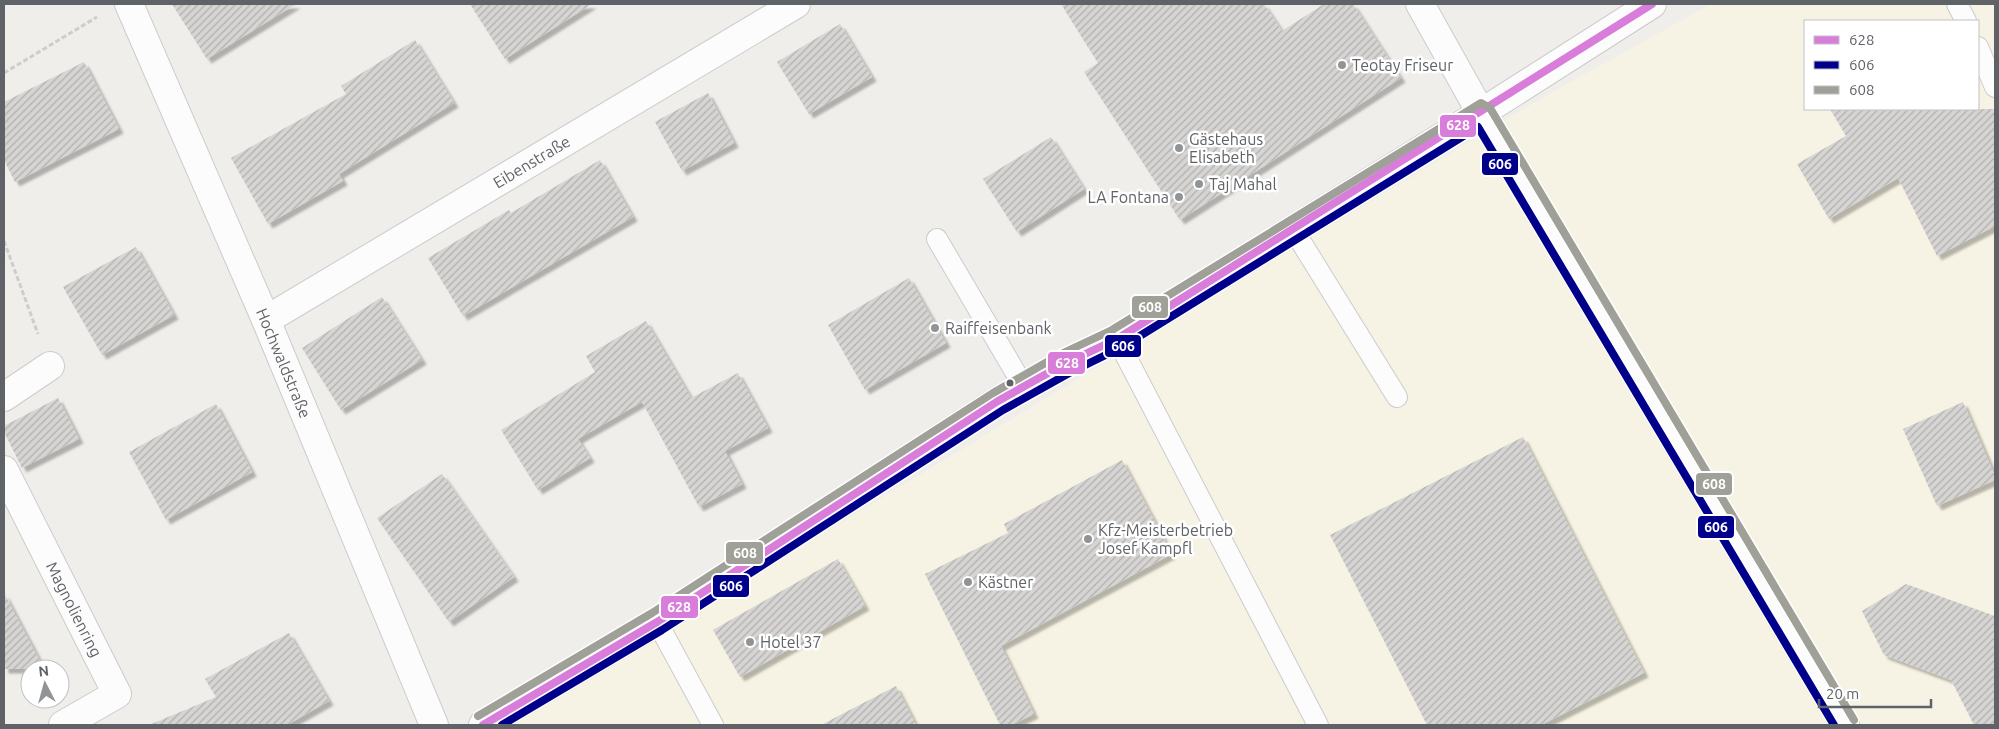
<svg xmlns="http://www.w3.org/2000/svg" width="1999" height="729" font-family="Ubuntu,sans-serif">
  <style>
    .commercial { fill: #f7f3e4; fill-rule: evenodd }
    .building { fill: url(#building-hatch); filter: url(#shadow) }
    .lines { fill: none; stroke-linecap: round; stroke-linejoin: round }
    .lane-casing { stroke: #cbcccc; stroke-width: 22 }
    .street-casing { stroke: #cbcccc; stroke-width: 30 }
    .secondary-casing { stroke: #cacacb; stroke-width: 30 }
    .path { stroke: #cacfcc; stroke-width: 3; stroke-dasharray: 5 2.5; stroke-linecap: butt }
    .lane { stroke: #fdfcfc; stroke-width: 20 }
    .street { stroke: #fdfcfc; stroke-width: 28 }
    .secondary { stroke: #fdfcfc; stroke-width: 28 }
    .bus-1-casing { stroke: #fff; stroke-width: 11 }
    .bus-2-casing { stroke: #fff; stroke-width: 11 }
    .bus-3-casing { stroke: #fff; stroke-width: 11 }
    .bus-1 { stroke: #d97dda; stroke-width: 8 }
    .bus-2 { stroke: #00008b; stroke-width: 8 }
    .bus-3 { stroke: #9fa198; stroke-width: 8 }
    .poi-dot { fill: #919496; stroke: #fff; stroke-width: 2 }
    .bus-dot { fill: #5f6368; stroke: #fff; stroke-width: 2 }
    .labels { text-anchor: middle; stroke-width: 5; stroke-linejoin: round; paint-order: stroke }
    .poi-label { font-size: 16px; fill: #5f6368; stroke: #fff; text-anchor: start }
    .street-label { font-size: 16px; fill: #5f6368; stroke: #fff }
    .line-badge { stroke: #fff; stroke-width: 2 }
    .badge-label { font-size: 14px; text-anchor: middle; font-weight: bold; fill: #fff }
  </style>
  <defs>
    <pattern id="building-hatch" width="6" height="6" patternUnits="userSpaceOnUse" patternTransform="scale(1.25)"><rect width="6" height="6" fill="#d6d5d3"/><path d="M-1 1l2-2M0 6l6-6M5 7l2-2" fill="none" stroke="#b1b0af"/></pattern>
    <filter id="shadow"><feDropShadow dx="4.5" dy="4.5" stdDeviation="1" flood-color="#0004"/></filter>
  </defs>
  <rect width="100%" height="100%" fill="#efeeea"/>
  <path class="commercial" d="M1711 4H1995V725H507L1535 102ZM1805 21H1978V109H1805Z"/>
  <g class="building">
    <polygon points="172,4 296,4 207,59"/>
    <polygon points="470,4 592,4 505,59"/>
    <polygon points="1061,4 1264,4 1282,31 1324,4 1353,4 1401,78 1180,220 1084,72 1098,63"/>
    <polygon points="840,24 872,77 809,114 777,62"/>
    <polygon points="415,40 454,103 339,174 343,181 268,224 231,158 346,94 341,86"/>
    <polygon points="84,62 119,129 15,182 4,160 4,102"/>
    <polygon points="708,93 734,143 682,171 655,122"/>
    <polygon points="1830,109 1995,109 1995,226 1937,256 1898,178 1829,219 1797,164 1846,136"/>
    <polygon points="1051,137 1084,189 1017,232 983,179"/>
    <polygon points="600,160 633,217 463,316 428,258 509,210 511,213"/>
    <polygon points="136,247 174,315 102,355 63,287"/>
    <polygon points="909,278 946,343 865,390 828,325"/>
    <polygon points="382,297 422,360 341,410 302,348"/>
    <polygon points="646,321 691,398 738,373 768,428 725,451 742,484 699,507 642,402 578,439 590,458 538,490 501,430 595,372 586,356"/>
    <polygon points="58,398 79,439 22,468 4,432 4,426"/>
    <polygon points="1963,402 1995,476 1995,480 1937,506 1903,429"/>
    <polygon points="216,404 252,472 166,520 129,452"/>
    <polygon points="1523,437 1644,673 1541,725 1427,725 1330,535"/>
    <polygon points="1122,460 1172,554 1001,646 1034,714 1011,725 1000,725 925,574 1008,533 1004,524"/>
    <polygon points="442,474 514,577 449,622 377,518"/>
    <polygon points="838,559 865,606 740,677 713,630"/>
    <polygon points="1906,584 1995,616 1995,725 1974,725 1951,680 1884,655 1862,611"/>
    <polygon points="4,593 44,669 4,669"/>
    <polygon points="289,633 329,701 287,725 149,725 216,697 205,679"/>
    <polygon points="896,686 916,725 821,725"/>
  </g>
  <g class="lines">
    <g class="lane-casing">
      <g id="lane">
        <polyline points="1957,4 1966,21"/>
        <polyline points="1978,47 1995,87"/>
        <polyline points="1293,229 1397,397"/>
        <polyline points="937,239 1024,387"/>
        <polyline points="1117,339 1318,725"/>
        <polyline points="657,622 713,725"/>
      </g>
    </g>
    <g class="street-casing">
      <g id="street">
        <path id="s1" d="M129 4 266 320 434 725"/>
        <polyline points="1420,4 1481,113 1845,725"/>
        <path id="s2" d="M266 320 796 4"/>
        <polyline points="4,397 50,366"/>
        <path id="s3" d="M4 470 117 694 63 725"/>
      </g>
    </g>
    <g class="secondary-casing">
      <polyline id="secondary" points="483,725 657,622 998,401 1066,363 1117,339 1481,113 1652,4"/>
    </g>
    <g class="path">
      <polyline points="4,73 97,17"/>
      <polyline points="4,241 38,334"/>
    </g>
    <use href="#lane" class="lane"/>
    <use href="#street" class="street"/>
    <use href="#secondary" class="secondary"/>
    <g class="bus-1-casing">
      <polyline id="bus-1" points="483,725 657,622 998,401 1066,363 1117,339 1652,4"/>
    </g>
    <g class="bus-2-casing">
      <polyline id="bus-2" points="502,725 662,630 1003,410 1071,372 1122,347 1478,127 1834,725"/>
    </g>
    <g class="bus-3-casing">
      <polyline id="bus-3" points="478,716 652,613 993,393 1061,354 1112,330 1481,103 1490,108 1854,720"/>
    </g>
    <use href="#bus-1" class="bus-1"/>
    <use href="#bus-2" class="bus-2"/>
    <use href="#bus-3" class="bus-3"/>
  </g>
  <g class="poi-dot">
    <circle cx="1342" cy="65" r="5"/>
    <circle cx="1179" cy="148" r="5"/>
    <circle cx="1199" cy="184" r="5"/>
    <circle cx="1179" cy="197" r="5"/>
    <circle cx="935" cy="328" r="5"/>
    <circle cx="1088" cy="539" r="5"/>
    <circle cx="968" cy="582" r="5"/>
    <circle cx="750" cy="642" r="5"/>
  </g>
  <circle class="bus-dot" cx="1010" cy="383" r="4.5"/>
  <g class="labels">
    <g class="poi-label">
      <text x="1352" y="71">Teotay Friseur</text>
      <text x="1189" y="145">Gästehaus<tspan x="1189" dy="18">Elisabeth</tspan></text>
      <text x="1209" y="190">Taj Mahal</text>
      <text x="1169" y="203" text-anchor="end">LA Fontana</text>
      <text x="945" y="334">Raiffeisenbank</text>
      <text x="1098" y="536">Kfz-Meisterbetrieb<tspan x="1098" dy="18">Josef Kampfl</tspan></text>
      <text x="978" y="588">Kästner</text>
      <text x="760" y="648">Hotel 37</text>
    </g>
    <g class="street-label">
      <text dy="6" stroke="none"><textPath href="#s2" startOffset="309">Eibenstraße</textPath></text>
      <text dy="6" stroke="none"><textPath href="#s1" startOffset="391">Hochwaldstraße</textPath></text>
      <text dy="6" stroke="none"><textPath href="#s3" startOffset="156">Magnolienring</textPath></text>
    </g>
  </g>
  <g class="line-badge">
    <rect x="1439" y="114" width="38" height="24" rx="5" fill="#d97dda"/>
    <rect x="1481" y="152" width="38" height="24" rx="5" fill="#00008b"/>
    <rect x="1131" y="295" width="38" height="24" rx="5" fill="#9fa198"/>
    <rect x="1104" y="334" width="38" height="24" rx="5" fill="#00008b"/>
    <rect x="1047" y="351" width="39" height="24" rx="5" fill="#d97dda"/>
    <rect x="1695" y="472" width="38" height="24" rx="5" fill="#9fa198"/>
    <rect x="1697" y="515" width="38" height="24" rx="5" fill="#00008b"/>
    <rect x="725" y="541" width="39" height="24" rx="5" fill="#9fa198"/>
    <rect x="712" y="574" width="38" height="24" rx="5" fill="#00008b"/>
    <rect x="660" y="595" width="39" height="24" rx="5" fill="#d97dda"/>
  </g>
  <g class="badge-label">
    <text x="1458" y="130">628</text>
    <text x="1500" y="169">606</text>
    <text x="1150" y="312">608</text>
    <text x="1123" y="351">606</text>
    <text x="1067" y="368">628</text>
    <text x="1714" y="489">608</text>
    <text x="1716" y="532">606</text>
    <text x="745" y="558">608</text>
    <text x="731" y="591">606</text>
    <text x="679" y="612">628</text>
  </g>
  <rect width="1999" height="729" fill="none" stroke="#5f6368" stroke-width="10"/>
  <rect x="1804" y="20" width="175" height="90" fill="#ffffff" stroke="#bfc1c3"/>
  <rect x="1814" y="36" width="25" height="8" fill="#d97dda" stroke="#bfc1c3"/>
  <text x="1849" y="45" font-size="15" fill="#5f6368">628</text>
  <rect x="1814" y="61" width="25" height="8" fill="#00008b" stroke="#bfc1c3"/>
  <text x="1849" y="70" font-size="15" fill="#5f6368">606</text>
  <rect x="1814" y="86" width="25" height="8" fill="#9fa198" stroke="#bfc1c3"/>
  <text x="1849" y="95" font-size="15" fill="#5f6368">608</text>
  <g transform="translate(45 684) rotate(354)"><circle r="24" fill="#ffffff" stroke="#bfc1c3"/>
  <path d="M0-4L9 19L0 12L-9 19Z" fill="#919496"/>
  <text y="-8" font-size="14" font-weight="bold" text-anchor="middle" fill="#5f6368">N</text>
  </g>
  <path d="M1819 699v8h112v-8" fill="none" stroke="#5f6368" stroke-width="2.5"/>
  <text x="1826" y="699" font-size="15" fill="#5f6368" stroke="#ffffff" stroke-width="4" paint-order="stroke">20 m</text>
</svg>
